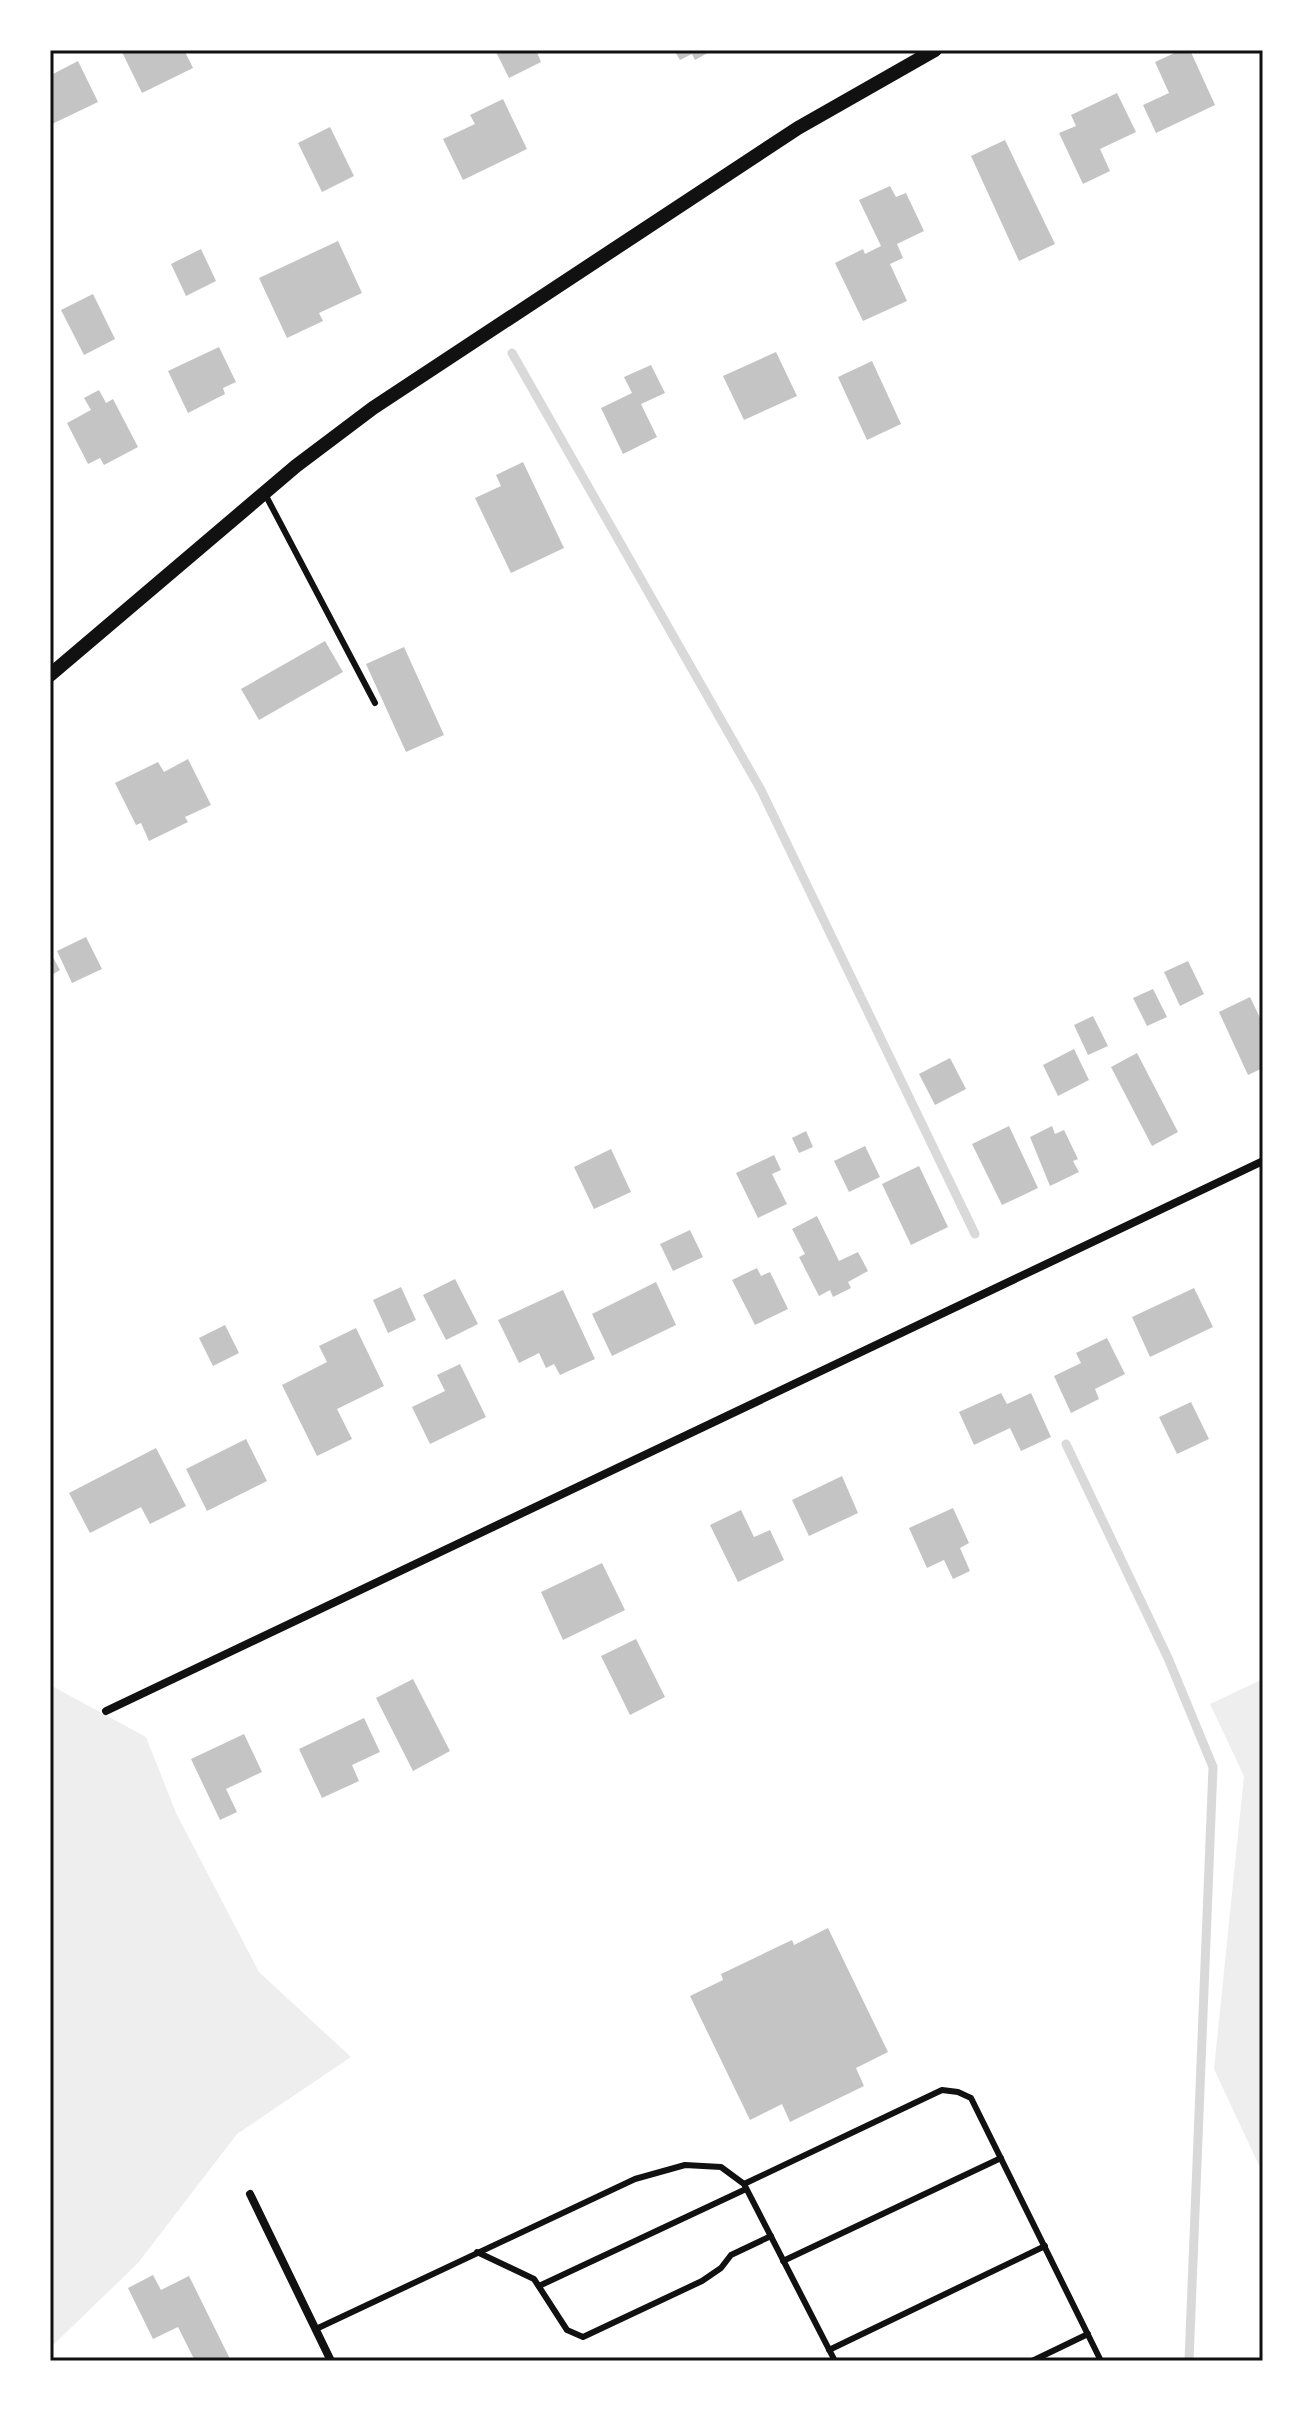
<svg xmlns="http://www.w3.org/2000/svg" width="1313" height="2411" font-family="'Roboto Condensed',sans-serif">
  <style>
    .green { fill: #eee }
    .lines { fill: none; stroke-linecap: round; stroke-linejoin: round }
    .stream { stroke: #d9d9d9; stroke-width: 9 }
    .building { fill: #c4c4c4 }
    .service { stroke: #111; stroke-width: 6 }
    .minor { stroke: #111; stroke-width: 8 }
    .tertiary { stroke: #111; stroke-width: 14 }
    .neatline { fill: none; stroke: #111; stroke-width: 3 }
  </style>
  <rect width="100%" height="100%" fill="#fff"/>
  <g class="green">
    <polygon points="1263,1679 1263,2174 1214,2069 1244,1776 1210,1704"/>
    <polygon points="50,1685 146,1737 176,1813 259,1972 351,2057 237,2134 138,2263 50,2348"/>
  </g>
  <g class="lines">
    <g class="stream">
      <polyline points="512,353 761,790 975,1234"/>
      <polyline points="1066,1444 1168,1658 1213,1767 1189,2361"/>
    </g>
  </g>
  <g class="building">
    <polygon points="121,50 184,50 193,68 142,93"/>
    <polygon points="495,50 536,50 541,62 509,78"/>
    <polygon points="674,50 713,50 695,60 692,54 680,60"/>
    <polygon points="1181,50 1190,50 1215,105 1156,133 1143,105 1169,93 1155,62"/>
    <polygon points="78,61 98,102 50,125 50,68 53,74"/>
    <polygon points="1117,93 1136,132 1100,149 1110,171 1083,184 1059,133 1076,126 1071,115"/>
    <polygon points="503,99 527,149 463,180 443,139 475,124 470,115"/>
    <polygon points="330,127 354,176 322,192 298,143"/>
    <polygon points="1005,140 1055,244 1019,261 971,156"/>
    <polygon points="890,186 896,197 906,193 924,231 897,244 903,258 890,264 907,301 863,321 835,263 863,249 865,254 881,246 859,200"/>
    <polygon points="338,241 362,293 319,313 323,321 287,338 259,278"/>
    <polygon points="201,249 216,281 186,296 171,264"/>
    <polygon points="93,294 115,339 84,355 61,310"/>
    <polygon points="219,347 236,382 223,388 225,394 188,413 168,371"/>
    <polygon points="776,352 797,396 744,420 723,376"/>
    <polygon points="872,361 901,424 867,440 838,377"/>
    <polygon points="651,365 665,393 641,404 657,437 623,454 601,408 632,393 624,377"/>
    <polygon points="99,390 106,403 113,399 138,447 104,465 100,458 88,464 67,423 91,410 84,398"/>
    <polygon points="523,462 564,548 511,573 475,498 501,486 496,475"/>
    <polygon points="325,641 343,672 259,720 241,689"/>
    <polygon points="404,647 444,735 406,752 366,664"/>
    <polygon points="188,759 211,805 185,817 188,822 149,841 141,823 136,825 115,783 158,762 164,772"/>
    <polygon points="86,937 102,969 72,983 57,951"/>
    <polygon points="50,952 60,970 50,976"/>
    <polygon points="1188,961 1204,994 1180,1006 1164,972"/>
    <polygon points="1153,989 1167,1017 1147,1026 1133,998"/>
    <polygon points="1250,997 1263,1024 1263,1068 1248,1075 1219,1012"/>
    <polygon points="1093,1016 1108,1046 1088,1055 1074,1025"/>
    <polygon points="1074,1049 1089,1080 1058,1096 1043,1065"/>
    <polygon points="1137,1053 1178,1132 1152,1146 1111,1067"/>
    <polygon points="950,1058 966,1089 935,1105 919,1074"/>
    <polygon points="1009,1126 1038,1188 1002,1205 972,1144"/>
    <polygon points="1052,1126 1055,1134 1064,1130 1078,1159 1073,1161 1079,1172 1050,1186 1030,1137"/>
    <polygon points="806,1131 813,1147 799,1153 792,1138"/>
    <polygon points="865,1146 880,1177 849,1192 834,1161"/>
    <polygon points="611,1149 631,1192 594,1209 574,1167"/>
    <polygon points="774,1155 781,1170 772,1174 787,1204 758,1218 736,1173"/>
    <polygon points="919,1166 948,1227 911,1245 882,1184"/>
    <polygon points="817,1216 839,1261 858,1252 868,1271 848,1282 851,1288 833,1297 830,1290 819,1296 799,1257 805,1254 792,1229"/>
    <polygon points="690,1230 703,1257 673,1271 660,1244"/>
    <polygon points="757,1268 761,1276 770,1272 788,1309 755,1325 732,1280"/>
    <polygon points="455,1279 478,1324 446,1340 423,1295"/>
    <polygon points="656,1282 676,1325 612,1356 592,1314"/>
    <polygon points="401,1287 416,1320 388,1333 373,1300"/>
    <polygon points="1194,1288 1213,1327 1150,1357 1132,1317"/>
    <polygon points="563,1290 595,1359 560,1375 554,1364 546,1368 539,1353 519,1363 498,1320"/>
    <polygon points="225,1325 239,1353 213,1366 199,1338"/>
    <polygon points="356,1328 384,1386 337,1409 352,1439 317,1456 282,1385 327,1362 319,1346"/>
    <polygon points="1107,1338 1125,1374 1095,1389 1099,1399 1071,1413 1054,1376 1081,1363 1076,1353"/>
    <polygon points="460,1364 486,1417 430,1444 412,1407 445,1391 437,1375"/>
    <polygon points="1001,1393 1007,1404 1031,1393 1051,1437 1021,1451 1010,1428 974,1445 959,1412"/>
    <polygon points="1191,1402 1209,1439 1177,1454 1159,1417"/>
    <polygon points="246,1439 267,1481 207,1511 186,1469"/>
    <polygon points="156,1448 186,1506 150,1524 141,1507 90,1533 69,1493"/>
    <polygon points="842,1476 858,1513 809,1536 792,1500"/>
    <polygon points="953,1508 969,1543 960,1548 970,1571 953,1579 944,1560 927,1568 909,1528"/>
    <polygon points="741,1510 754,1537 770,1530 784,1560 738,1582 710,1525"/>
    <polygon points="602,1563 625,1610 563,1640 541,1592"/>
    <polygon points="636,1639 665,1697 630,1715 601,1656"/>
    <polygon points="413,1679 450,1751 413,1771 376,1698"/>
    <polygon points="364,1718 380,1752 352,1765 359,1781 322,1798 299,1749"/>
    <polygon points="244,1734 262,1772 226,1789 237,1812 220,1820 191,1759"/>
    <polygon points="828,1928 888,2052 856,2068 864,2086 790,2122 782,2104 750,2120 690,1996 723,1980 721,1974 792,1940 794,1945"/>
    <polygon points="153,2275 161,2290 189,2276 231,2361 195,2361 178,2327 153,2339 128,2288"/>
  </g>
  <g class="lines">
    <g class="service">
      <polyline points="265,494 375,703"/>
      <polyline points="744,2184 942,2090 958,2092 971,2098 1101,2361"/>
      <polyline points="477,2252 534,2279 567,2330 583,2337 702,2281 721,2268 731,2255 771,2236"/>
      <polyline points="783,2261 1001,2158"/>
      <polyline points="539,2286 746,2189"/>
      <polyline points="316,2329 635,2179 685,2165 721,2167 744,2184 835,2361"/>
      <polyline points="829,2350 1045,2246"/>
      <polyline points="1032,2361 1088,2334"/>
    </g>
    <g class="minor">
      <polyline points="106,1711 1263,1161"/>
      <polyline points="250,2194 331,2361"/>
    </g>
    <polyline class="tertiary" points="50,675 296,466 373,408 798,128 935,50"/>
  </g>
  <rect width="1313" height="2411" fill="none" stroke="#ffffff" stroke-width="104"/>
  <rect x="52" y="52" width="1209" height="2307" class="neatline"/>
</svg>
